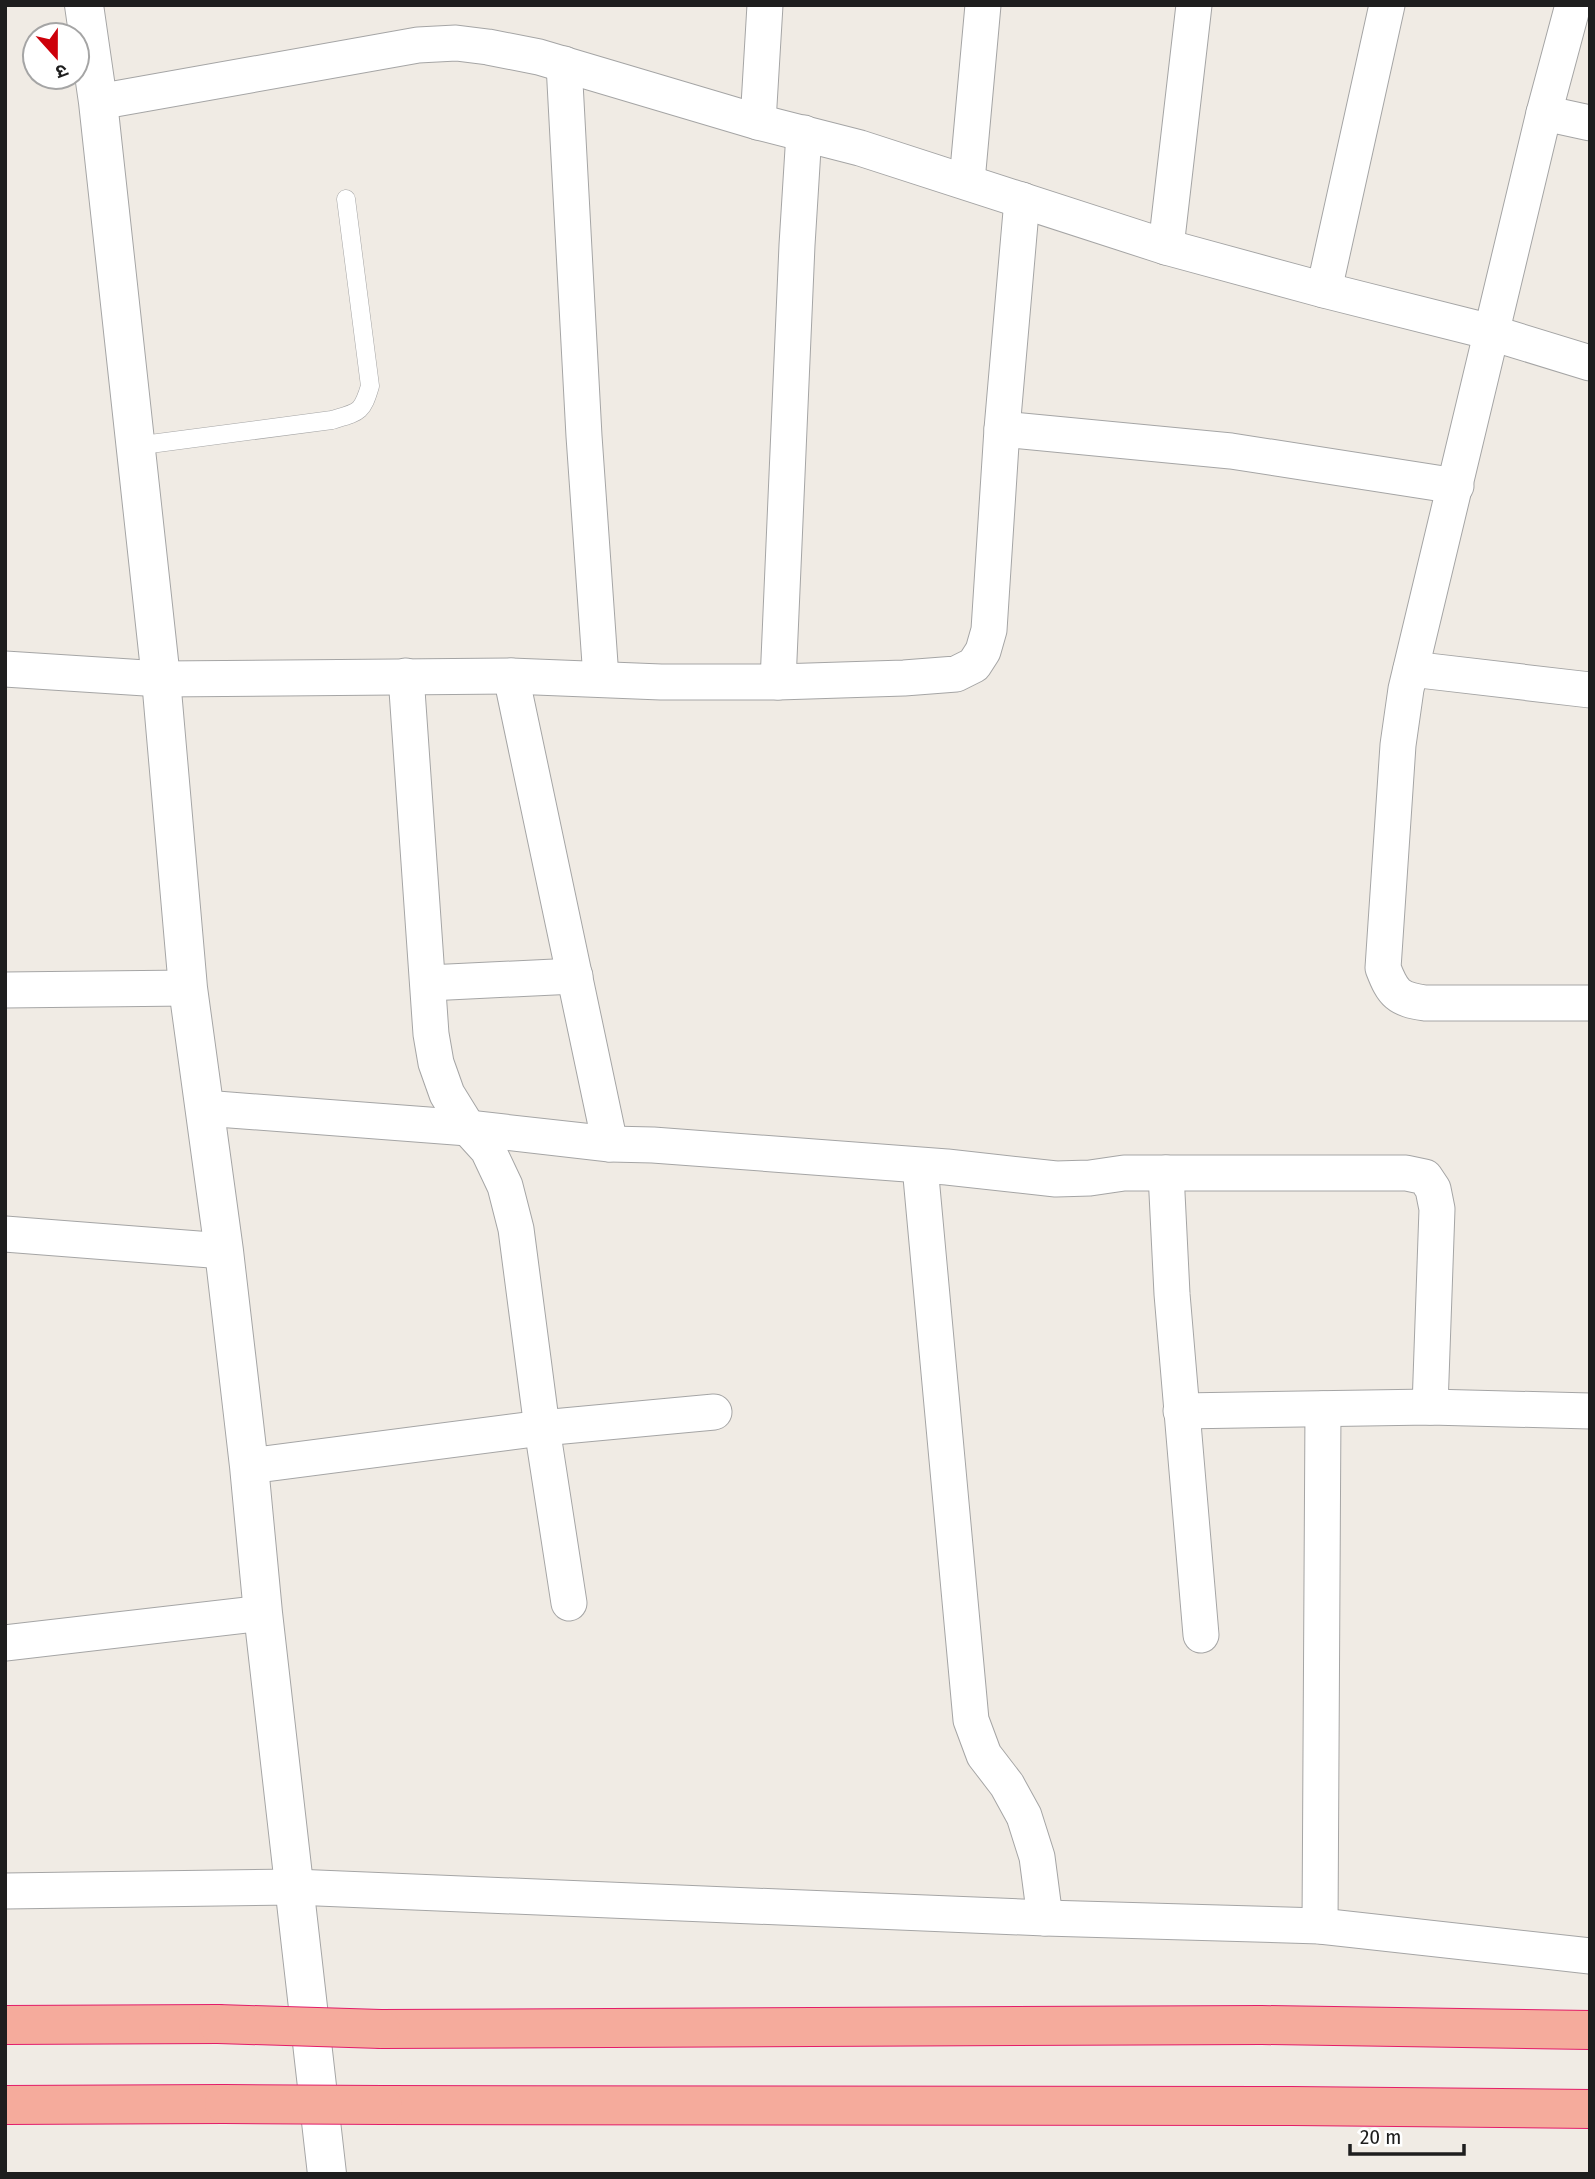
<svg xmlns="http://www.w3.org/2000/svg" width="1595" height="2179" font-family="'Fira Sans Condensed','Noto Sans Devanagari',sans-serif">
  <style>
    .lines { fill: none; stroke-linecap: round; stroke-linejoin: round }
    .service-casing { stroke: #a5a5a5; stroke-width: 19 }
    .minor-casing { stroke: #a5a5a5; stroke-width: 37 }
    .tertiary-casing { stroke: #a5a5a5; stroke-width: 40 }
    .trunk-casing { stroke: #e31c69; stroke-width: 40 }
    .service { stroke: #fff; stroke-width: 18 }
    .minor { stroke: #fff; stroke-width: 35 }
    .tertiary { stroke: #fff; stroke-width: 38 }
    .trunk { stroke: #f5ab9c; stroke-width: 38 }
    .trunk-bridge-casing { stroke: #e31c69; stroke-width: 40; stroke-linecap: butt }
    .trunk-bridge { stroke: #f5ab9c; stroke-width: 38 }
  </style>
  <rect width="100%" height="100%" fill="#f0ebe4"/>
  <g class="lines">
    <g class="service-casing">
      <path id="service" d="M135 446 332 420C359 412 362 413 370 386L346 199"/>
    </g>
    <g class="minor-casing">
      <g id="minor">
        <path d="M1573 5 1544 113 1406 689 1398 745 1383 968C1393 994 1398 999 1425 1003H1590"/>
        <polyline points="564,64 584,436 601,678"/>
        <polyline points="98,102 418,45 456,43 488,47 539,57 758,122 860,148 1166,247 1324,290 1479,329 1590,363"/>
        <polyline points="1544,113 1590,123"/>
        <polyline points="758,122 765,5"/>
        <polyline points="967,181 983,5"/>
        <polyline points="1166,247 1194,5"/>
        <polyline points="1324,290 1387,5"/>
        <polyline points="1002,429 1231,451 1456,486"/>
        <polyline points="5,669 161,679 511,676 661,682 778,682 904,678 956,674 974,665 983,651 989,630 1002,429 1022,200"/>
        <polyline points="1411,669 1590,690"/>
        <polyline points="406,676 431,1034 436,1063 447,1094 468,1128 488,1150 505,1186 516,1229 542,1428 569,1603"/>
        <polyline points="511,676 610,1144"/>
        <polyline points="778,682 797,245 804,133"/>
        <polyline points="428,983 575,976"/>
        <polyline points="5,990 188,988"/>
        <polyline points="204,1108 468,1128 610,1144 653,1145 947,1167 1056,1179 1090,1178 1124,1173 1406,1173 1425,1177 1433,1189 1437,1209 1430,1407"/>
        <polyline points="920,1166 971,1720 984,1755 1007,1785 1024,1816 1037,1857 1045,1918"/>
        <polyline points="1166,1173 1172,1294 1201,1635"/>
        <polyline points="5,1234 224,1251"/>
        <polyline points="1181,1411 1430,1407 1590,1411"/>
        <polyline points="249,1466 542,1428 714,1412"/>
        <polyline points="5,1643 263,1613"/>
        <polyline points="5,1891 294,1887 1045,1918 1320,1926 1590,1956"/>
        <polyline points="1320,1926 1323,1409"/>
      </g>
    </g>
    <g class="tertiary-casing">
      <polyline id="tertiary" points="84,5 98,102 161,679 188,988 224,1251 249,1466 263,1613 327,2174"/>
    </g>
    <g class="trunk-casing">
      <g id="trunk">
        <polyline points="5,2025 218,2024"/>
        <polyline points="381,2029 1262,2025 1590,2030"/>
        <polyline points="5,2105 224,2104"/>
        <polyline points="383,2105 1292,2106 1590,2109"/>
      </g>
    </g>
    <use href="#service" class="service"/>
    <use href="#minor" class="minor"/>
    <use href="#tertiary" class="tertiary"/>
    <use href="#trunk" class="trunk"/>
    <g class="trunk-bridge-casing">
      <g id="trunk-bridge">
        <polyline points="218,2024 381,2029"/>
        <polyline points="224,2104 383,2105"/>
      </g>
    </g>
    <use href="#trunk-bridge" class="trunk-bridge"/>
  </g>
  <rect width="1595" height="2179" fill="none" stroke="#1e1e1e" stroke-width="14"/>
  <g transform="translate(56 56) rotate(159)"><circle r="33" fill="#ffffff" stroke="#a5a5a5" stroke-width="2"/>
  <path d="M0-5L12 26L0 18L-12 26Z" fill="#cd000a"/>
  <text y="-10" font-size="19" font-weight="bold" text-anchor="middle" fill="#1e1e1e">उ</text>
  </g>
  <path d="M1350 2144v10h114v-10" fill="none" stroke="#1e1e1e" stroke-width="3.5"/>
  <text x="1360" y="2144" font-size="21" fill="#1e1e1e" stroke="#ffffff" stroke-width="5" paint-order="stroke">20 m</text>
</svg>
